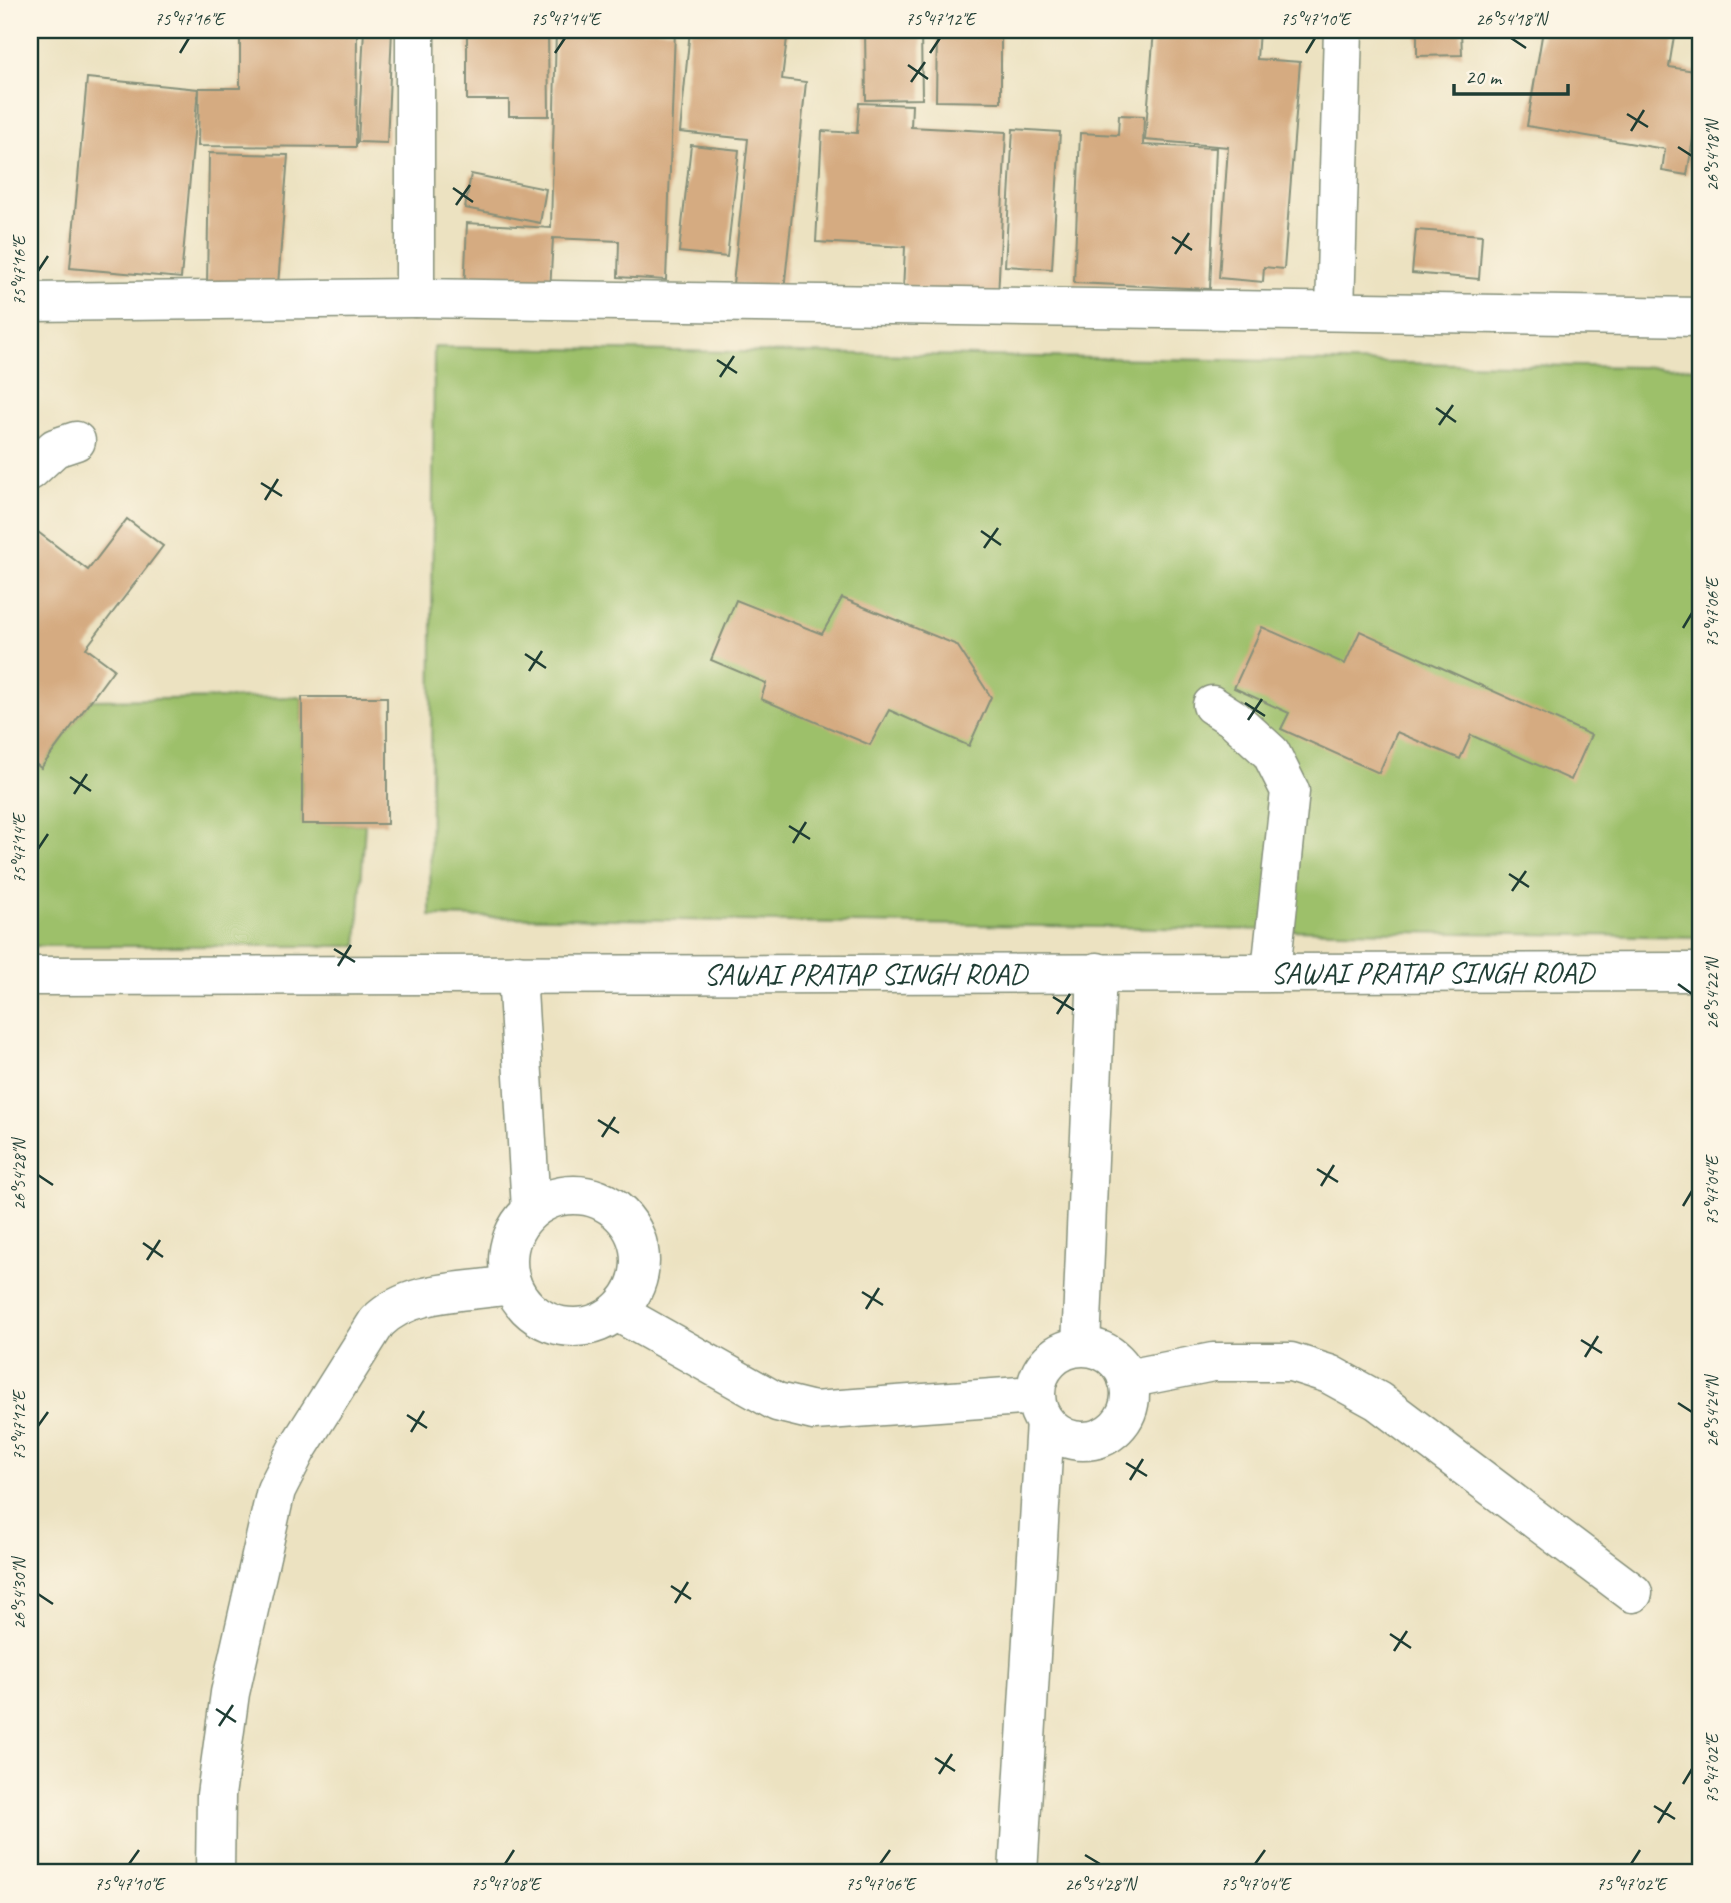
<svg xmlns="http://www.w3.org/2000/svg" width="1731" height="1903" font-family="Caveat,sans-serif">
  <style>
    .green { fill: #9dc06a; stroke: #5e7e4f; stroke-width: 2 }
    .building { fill: #d5ab81 }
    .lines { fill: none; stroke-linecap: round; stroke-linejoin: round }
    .minor-casing { stroke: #86907a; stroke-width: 41 }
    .minor { stroke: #fff; stroke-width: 38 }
    .ticks { fill: none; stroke: #1f3d34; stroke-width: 2.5 }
    .labels { text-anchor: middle; stroke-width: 5; stroke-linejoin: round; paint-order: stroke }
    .street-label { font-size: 30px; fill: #1f3d34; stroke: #fcf5e5 }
    .neatline { fill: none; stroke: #1f3d34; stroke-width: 2.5 }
    .ticks-label { font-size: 18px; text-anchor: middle; fill: #1f3d34 }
  </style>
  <rect width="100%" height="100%" fill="#fcf5e5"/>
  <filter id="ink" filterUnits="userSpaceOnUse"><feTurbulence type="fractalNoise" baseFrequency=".0143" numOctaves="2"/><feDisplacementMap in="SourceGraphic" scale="14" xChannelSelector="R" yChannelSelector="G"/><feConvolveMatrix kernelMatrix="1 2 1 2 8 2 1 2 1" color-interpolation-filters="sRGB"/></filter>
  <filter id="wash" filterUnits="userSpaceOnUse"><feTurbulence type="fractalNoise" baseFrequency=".00686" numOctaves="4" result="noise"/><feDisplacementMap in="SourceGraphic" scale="28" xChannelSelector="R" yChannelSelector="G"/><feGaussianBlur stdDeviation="1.57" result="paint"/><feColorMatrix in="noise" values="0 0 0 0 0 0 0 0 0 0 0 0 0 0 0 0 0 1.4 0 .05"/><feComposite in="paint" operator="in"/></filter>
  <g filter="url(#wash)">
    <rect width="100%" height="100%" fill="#ece2c1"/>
    <g class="green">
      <polygon points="434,347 1701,368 1701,937 430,916"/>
      <polygon points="302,697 302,823 365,824 357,946 30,946 30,760 41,767 91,700"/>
    </g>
    <g id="blocks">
      <g class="building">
        <polygon points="364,30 392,30 387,143 358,142"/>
        <polygon points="467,30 548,30 549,116 509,116 509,100 467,100"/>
        <polygon points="556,30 675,30 666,280 618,277 619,241 553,238 550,291 464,293 467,223 551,228"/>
        <polygon points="690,30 788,30 782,79 806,82 784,290 733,284 748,139 680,132"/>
        <polygon points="865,30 921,30 922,99 866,100"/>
        <polygon points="937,30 1001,30 1001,102 936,101"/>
        <polygon points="1154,30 1259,30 1257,59 1300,62 1284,269 1264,267 1263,282 1219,278 1228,147 1145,140"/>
        <polygon points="1417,30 1461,30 1462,55 1417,56"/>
        <polygon points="1543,30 1602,34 1603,30 1675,30 1669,67 1701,72 1701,129 1695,128 1687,175 1662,171 1665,149 1527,126"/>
        <polygon points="240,33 357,33 356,147 198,146 199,88 240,88"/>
        <polygon points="87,78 198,89 181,278 70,268"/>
        <polygon points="859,103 912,105 911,127 1006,132 998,297 903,292 905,247 816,242 822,131 857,133"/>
        <polygon points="1119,115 1144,116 1143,145 1216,148 1210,289 1074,283 1080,133 1118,135"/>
        <polygon points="1013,129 1060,132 1052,269 1005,266"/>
        <polygon points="691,145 739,150 727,257 679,252"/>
        <polygon points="209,153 288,155 278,285 207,287"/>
        <polygon points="471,174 546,189 540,223 465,208"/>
        <polygon points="1416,230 1482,235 1479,279 1412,273"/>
        <polygon points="127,519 163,546 86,648 114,669 41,768 30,760 30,526 88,570"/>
        <polygon points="842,598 957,645 991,697 969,746 889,710 870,745 761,699 766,683 711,660 736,600 822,634"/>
        <polygon points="1262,627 1345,664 1360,631 1591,735 1571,780 1471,735 1460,759 1397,732 1379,773 1281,729 1289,713 1234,688"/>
        <rect x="302" y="697" width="85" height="127"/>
      </g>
    </g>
  </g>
  <g filter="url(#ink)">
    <use href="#blocks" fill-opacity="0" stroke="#86907a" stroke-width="2"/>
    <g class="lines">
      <g class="minor-casing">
        <g id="minor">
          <polyline points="415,298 1701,317"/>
          <polyline points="30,302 415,298 415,30"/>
          <polyline points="1335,311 1343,30"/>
          <polyline points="30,471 55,448 76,441"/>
          <polyline points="1212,705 1234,719 1271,753 1290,791 1271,971"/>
          <polyline points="517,974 531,1209"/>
          <path id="s1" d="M30 976 1701 972"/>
          <circle cx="574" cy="1261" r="66"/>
          <polyline points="617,1312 777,1402 814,1411 1035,1395"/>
          <polyline points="1081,1346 1097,972"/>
          <circle cx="1083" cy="1394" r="47"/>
          <polyline points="1127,1379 1213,1362 1291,1362 1329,1374 1378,1401 1633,1593"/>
          <path d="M215 1873 216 1795 230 1693 276 1490 297 1449 377 1322C409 1289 468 1292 512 1285"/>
          <polyline points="1018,1873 1045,1422"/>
        </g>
      </g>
      <use href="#minor" class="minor"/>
    </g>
  </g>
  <path class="ticks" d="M1511 38 1526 48M180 53 189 38M555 53 565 38M930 53 940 38M1306 53 1315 38M908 65 928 79M911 82 925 62M1627 114 1648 127M1631 131 1644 110M1678 147 1692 156M453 188 473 202M456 205 470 185M1172 237 1192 250M1175 254 1189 233M38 271 48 256M717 360 737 373M720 377 734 356M1436 408 1456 422M1439 425 1453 405M261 483 282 496M265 500 278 479M981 531 1001 545M984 548 998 528M1683 628 1692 613M525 654 546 668M529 671 542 651M1245 703 1265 716M1248 720 1262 699M70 777 91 791M74 794 87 774M789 826 810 839M793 843 806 822M38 849 48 834M1509 874 1529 887M1512 891 1526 871M334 949 355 962M338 966 351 945M1678 984 1692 994M1053 997 1074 1010M1057 1014 1070 994M598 1120 619 1133M602 1137 615 1117M1317 1169 1338 1182M38 1175 53 1185M1321 1186 1334 1165M1683 1206 1692 1191M143 1243 163 1257M147 1260 160 1240M862 1292 883 1305M866 1309 879 1288M1581 1340 1602 1353M1585 1357 1598 1336M1678 1403 1692 1412M407 1415 427 1428M38 1426 48 1412M411 1432 424 1411M1126 1463 1147 1476M1130 1480 1143 1459M671 1586 691 1599M38 1594 53 1604M675 1603 688 1582M1390 1634 1411 1648M1394 1651 1407 1631M216 1709 236 1722M219 1726 233 1705M935 1758 955 1771M939 1774 952 1754M1683 1784 1692 1769M1654 1806 1675 1819M1658 1823 1671 1802M1085 1855 1100 1864M129 1864 139 1850M505 1864 514 1850M880 1864 890 1850M1255 1864 1265 1850M1631 1864 1640 1850"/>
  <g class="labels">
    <g class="street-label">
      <text dy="10" stroke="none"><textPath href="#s1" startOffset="1402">SAWAI PRATAP SINGH ROAD</textPath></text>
      <text dy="10" stroke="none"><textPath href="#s1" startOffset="835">SAWAI PRATAP SINGH ROAD</textPath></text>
    </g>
  </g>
  <rect width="1731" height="1903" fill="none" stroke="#fcf5e5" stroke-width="77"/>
  <path d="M1454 84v10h114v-10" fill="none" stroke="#1f3d34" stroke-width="3.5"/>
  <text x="1465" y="84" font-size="21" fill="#1f3d34" stroke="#fcf5e5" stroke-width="5" paint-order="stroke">20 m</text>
  <rect x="38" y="38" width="1654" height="1826" class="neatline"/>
  <g class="ticks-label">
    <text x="189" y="25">75°47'16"E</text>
    <text x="565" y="25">75°47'14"E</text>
    <text x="940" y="25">75°47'12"E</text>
    <text x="1315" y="25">75°47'10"E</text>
    <text x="1511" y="25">26°54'18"N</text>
    <text transform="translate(1712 156) rotate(-90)" y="6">26°54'18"N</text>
    <text transform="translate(19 271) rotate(-90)" y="6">75°47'16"E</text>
    <text transform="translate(1712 613) rotate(-90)" y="6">75°47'06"E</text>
    <text transform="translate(19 849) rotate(-90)" y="6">75°47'14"E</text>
    <text transform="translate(1712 994) rotate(-90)" y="6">26°54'22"N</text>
    <text transform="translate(19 1175) rotate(-90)" y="6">26°54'28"N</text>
    <text transform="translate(1712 1191) rotate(-90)" y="6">75°47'04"E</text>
    <text transform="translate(1712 1412) rotate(-90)" y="6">26°54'24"N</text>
    <text transform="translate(19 1426) rotate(-90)" y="6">75°47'12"E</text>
    <text transform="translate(19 1594) rotate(-90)" y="6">26°54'30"N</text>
    <text transform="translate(1712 1769) rotate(-90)" y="6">75°47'02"E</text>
    <text x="129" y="1890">75°47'10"E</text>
    <text x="505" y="1890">75°47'08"E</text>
    <text x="880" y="1890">75°47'06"E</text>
    <text x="1100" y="1890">26°54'28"N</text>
    <text x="1255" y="1890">75°47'04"E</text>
    <text x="1631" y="1890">75°47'02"E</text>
  </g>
</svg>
